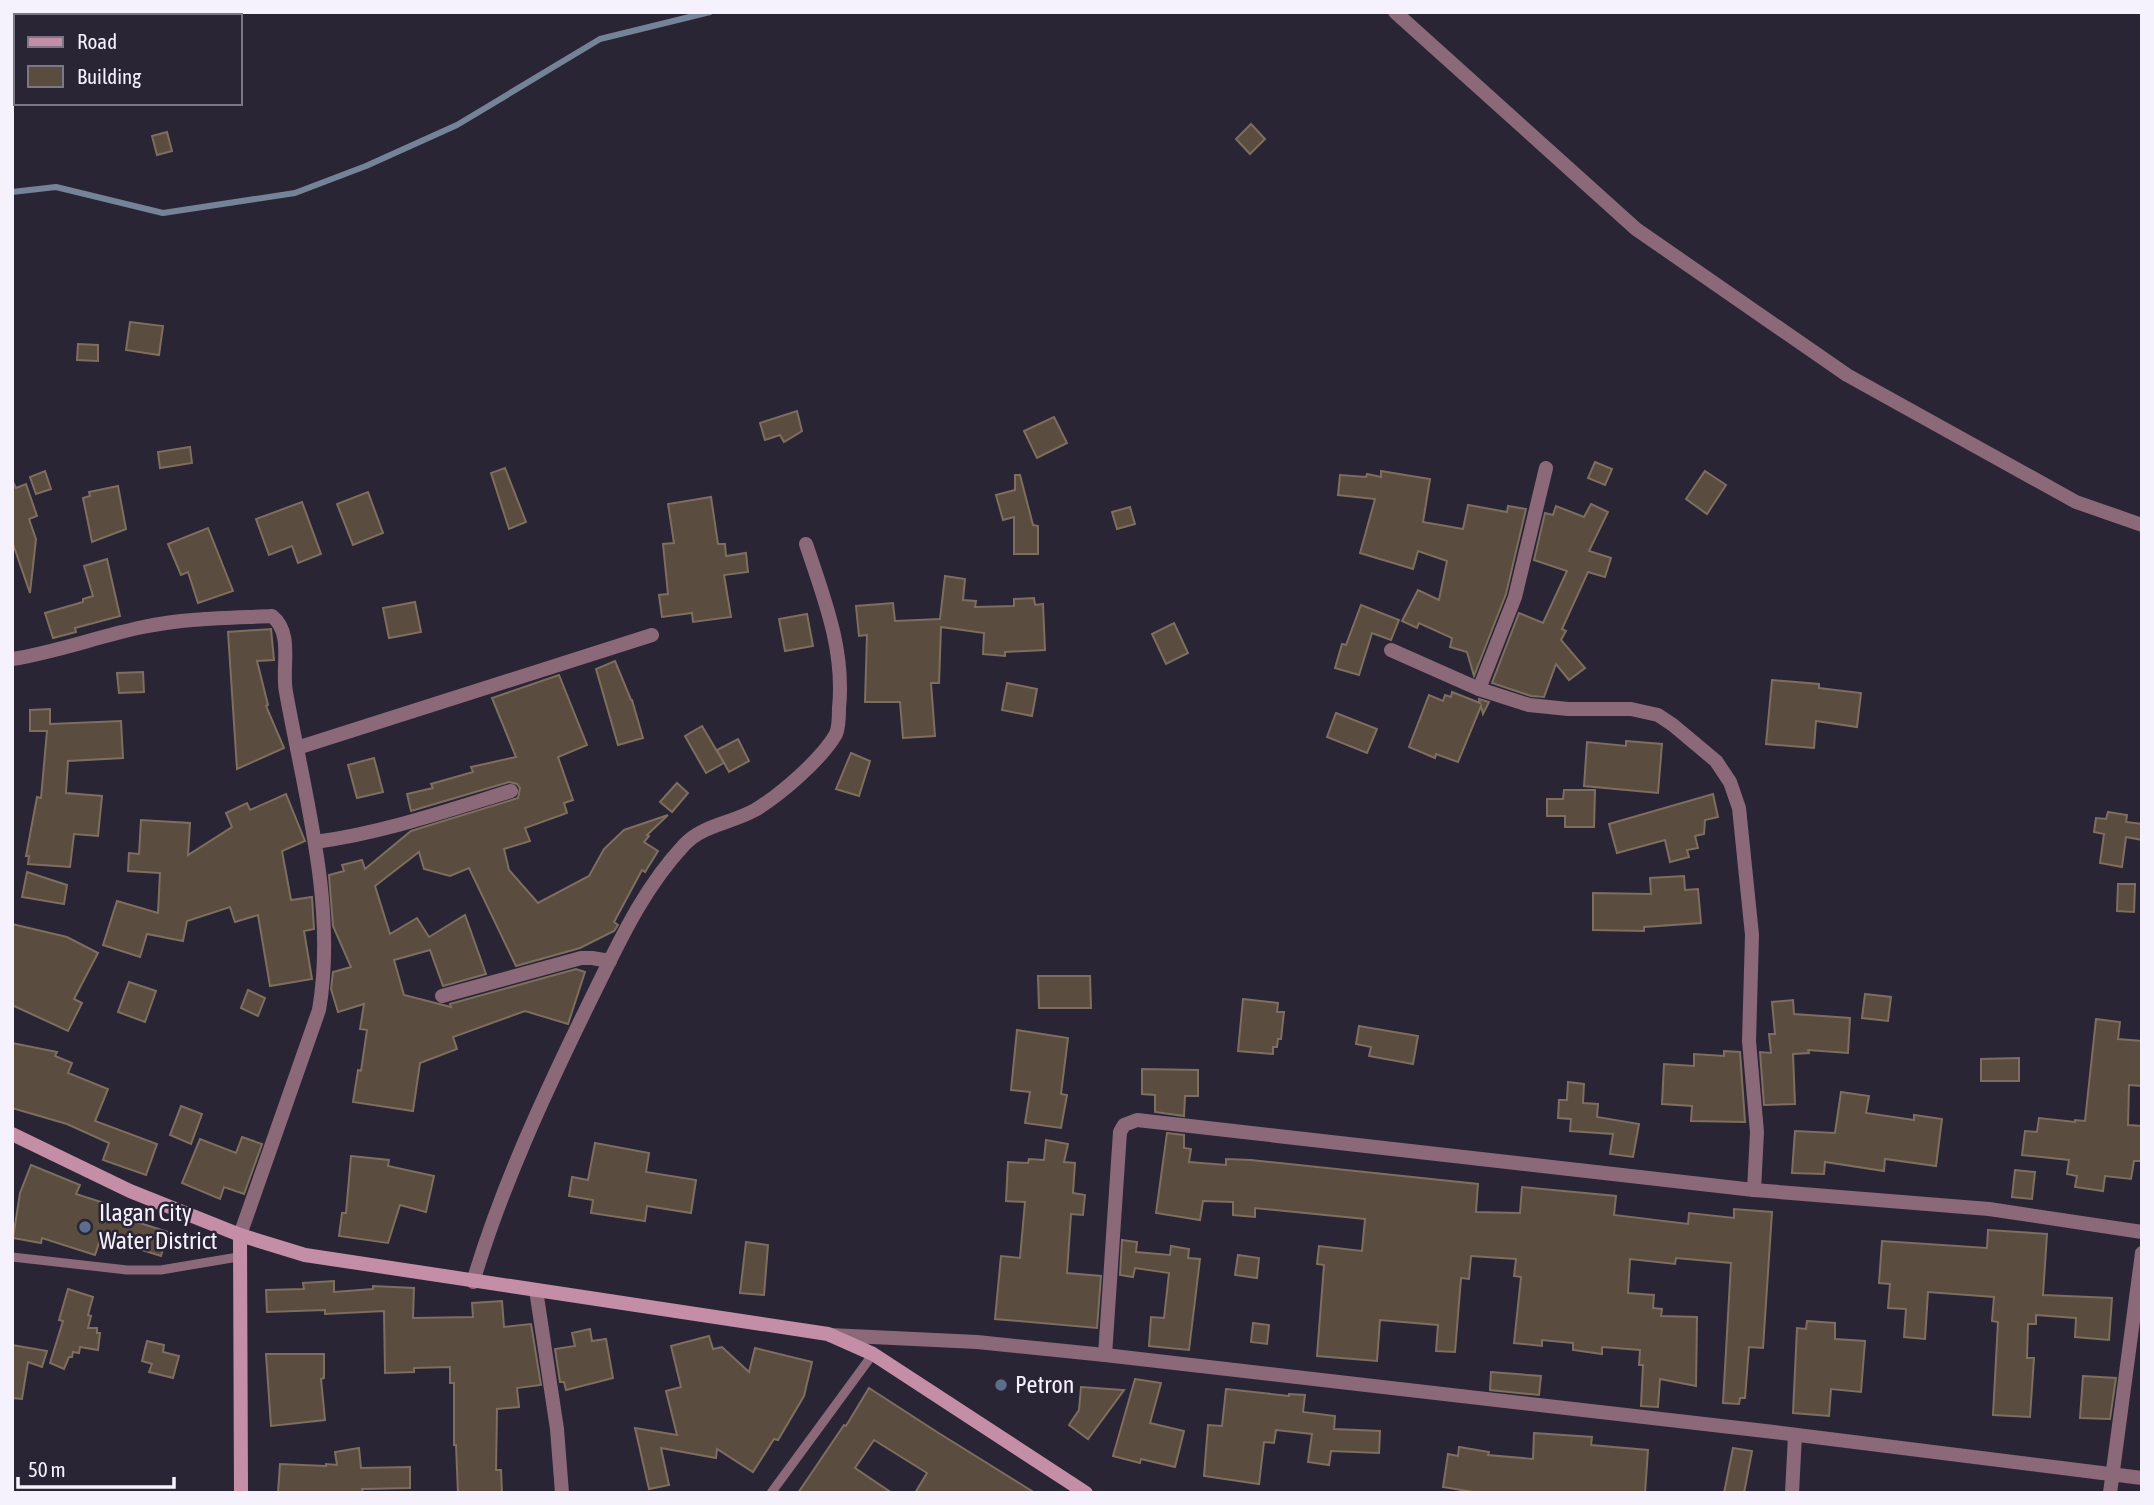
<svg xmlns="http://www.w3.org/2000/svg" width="2154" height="1505" font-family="'Asap Condensed',sans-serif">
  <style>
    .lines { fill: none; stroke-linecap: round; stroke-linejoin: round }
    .stream { stroke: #748398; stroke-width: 6 }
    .building { fill: #5a4c3e; stroke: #7d6e5f; stroke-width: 2 }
    .service { stroke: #8c6979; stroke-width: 9 }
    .minor { stroke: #8c6979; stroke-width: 14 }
    .tertiary { stroke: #8c6979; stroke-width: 14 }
    .secondary { stroke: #c58ea7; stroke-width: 14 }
    .service-dot { fill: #5c6f8a; stroke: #2a2535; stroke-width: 2.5 }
    .labels { text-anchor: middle; stroke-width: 5; stroke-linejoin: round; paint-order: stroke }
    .poi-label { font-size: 24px; fill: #f6f2fd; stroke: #2a2535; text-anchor: start }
  </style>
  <rect width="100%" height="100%" fill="#2a2535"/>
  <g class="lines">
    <polyline class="stream" points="12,192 56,187 163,213 295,193 366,166 457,125 600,39 710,12"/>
  </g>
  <g class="building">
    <polygon points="1251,124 1265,139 1250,154 1236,139"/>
    <polygon points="167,132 172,151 157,155 152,136"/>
    <polygon points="130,322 163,326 159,355 126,350"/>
    <polygon points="78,344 98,345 98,361 77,360"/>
    <polygon points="797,411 802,431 784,442 780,435 765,440 760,423"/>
    <polygon points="1054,417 1067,443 1037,458 1024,431"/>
    <polygon points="190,447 192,463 160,468 158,452"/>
    <polygon points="1595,462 1612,469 1605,485 1588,478"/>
    <polygon points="505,468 526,522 509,529 491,473"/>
    <polygon points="45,471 51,489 36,494 30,477"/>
    <polygon points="1381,471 1430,479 1423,522 1463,529 1468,505 1507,512 1508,506 1526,509 1506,594 1474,676 1467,652 1450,647 1452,638 1419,623 1417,628 1402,621 1418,590 1439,600 1447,561 1418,551 1413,569 1360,553 1375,499 1338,495 1340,475 1366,477 1367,474 1381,477"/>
    <polygon points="1705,471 1726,485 1707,514 1686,499"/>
    <polygon points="1015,475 1020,475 1033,525 1038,526 1038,554 1014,554 1014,517 1003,520 996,495 1015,490"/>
    <polygon points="12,480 16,488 26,484 37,516 29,519 36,539 30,593 12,541"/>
    <polygon points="118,486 126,529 92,542 83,498 90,496 89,492"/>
    <polygon points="368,492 383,533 353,545 337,504"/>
    <polygon points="711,497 718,544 725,544 726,556 746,553 748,572 724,575 731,617 693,622 692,613 662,617 659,595 668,594 663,544 674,543 668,504"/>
    <polygon points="302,502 321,554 298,563 292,546 269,555 256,519"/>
    <polygon points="1591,504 1608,512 1589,551 1611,558 1605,577 1588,572 1562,629 1566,631 1561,640 1585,668 1569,680 1556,664 1544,697 1531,696 1492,683 1519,613 1543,623 1567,571 1534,560 1545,513 1553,515 1556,506 1584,517"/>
    <polygon points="1130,507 1135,524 1117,529 1112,512"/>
    <polygon points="208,528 233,591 198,603 188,572 181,575 168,544"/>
    <polygon points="107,559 120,616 75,628 76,632 53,638 45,613 83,602 83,599 93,596 84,566"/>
    <polygon points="945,576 965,579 963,600 976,601 975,607 1014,606 1014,599 1034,598 1035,605 1043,604 1045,650 1005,652 1005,656 983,654 984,633 941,627 939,683 931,683 935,736 903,738 900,702 865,702 867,635 859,636 856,606 893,603 895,621 940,619"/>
    <polygon points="415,602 421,632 389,638 383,608"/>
    <polygon points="1361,605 1399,620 1391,640 1372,633 1359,675 1335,668 1342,644 1346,645"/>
    <polygon points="807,614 813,646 785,651 779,619"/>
    <polygon points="1174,623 1188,653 1166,664 1152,634"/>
    <polygon points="271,629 274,660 257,661 268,705 266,706 284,748 237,769 228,632"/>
    <polygon points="615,661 631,700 632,700 643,738 618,745 596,669"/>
    <polygon points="143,672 144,692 119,693 117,673"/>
    <polygon points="559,675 587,745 558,757 573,800 564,803 567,813 525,828 530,841 504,849 509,870 538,903 589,876 604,849 624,830 668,815 647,835 649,836 644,842 658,851 645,872 642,870 614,922 618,925 614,931 580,948 516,966 469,868 450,876 424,869 419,852 375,886 390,934 417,918 429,937 465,915 486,974 443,986 430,950 394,960 404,995 451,1007 450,1004 576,969 585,972 568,1024 525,1011 453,1037 457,1049 420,1063 413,1111 353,1102 358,1070 361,1071 367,1030 360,1029 364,1004 338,1012 331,989 333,972 351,967 333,926 329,875 344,871 342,865 362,860 365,869 411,831 518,798 520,788 517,784 509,782 411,811 407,794 433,788 431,784 473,772 471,767 516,757 492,698"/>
    <polygon points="1772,680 1819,684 1819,688 1861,693 1857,727 1816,721 1814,748 1766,744"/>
    <polygon points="1007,683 1037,689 1032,716 1002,710"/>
    <polygon points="1452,692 1480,703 1479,699 1489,702 1483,714 1481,706 1458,762 1436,754 1435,758 1409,747 1429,695 1443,701 1445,695 1451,697"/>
    <polygon points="50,709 50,724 121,721 123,758 68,761 66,793 102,796 98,836 74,834 70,867 28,864 29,856 26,856 37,797 41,798 47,731 30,731 30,710"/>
    <polygon points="1336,713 1377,729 1367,753 1327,737"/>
    <polygon points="702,726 724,763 706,773 685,736"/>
    <polygon points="738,739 749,761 729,772 717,750"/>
    <polygon points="1626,741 1662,744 1658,793 1584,786 1587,742 1626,746"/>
    <polygon points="851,753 870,761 859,796 836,789"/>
    <polygon points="374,758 383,792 357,798 348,765"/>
    <polygon points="677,783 688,793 672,812 660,802"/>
    <polygon points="1564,790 1595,790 1594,827 1565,827 1565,816 1547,816 1547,799 1563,799"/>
    <polygon points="286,794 305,841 282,851 291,900 312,897 314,929 304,931 312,979 270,986 258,915 235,922 230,907 187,921 183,941 147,934 140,957 103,945 117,901 158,913 160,873 128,871 129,853 139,854 141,820 190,823 188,855 232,827 226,813 247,803 250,810"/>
    <polygon points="1713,794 1718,817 1705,820 1704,834 1695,836 1698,848 1687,850 1689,857 1670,862 1665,840 1617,853 1609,824"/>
    <polygon points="2108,812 2127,815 2126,822 2142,824 2142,840 2126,837 2122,867 2100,863 2104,834 2094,832 2096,818 2106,819"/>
    <polygon points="27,872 67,885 64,904 22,897"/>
    <polygon points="1684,876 1685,890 1698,889 1701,923 1644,927 1644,931 1593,930 1593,893 1651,894 1650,878"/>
    <polygon points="2118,884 2135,884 2134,912 2117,911"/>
    <polygon points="12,924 67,937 98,953 74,999 82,1003 68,1031 12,1005"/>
    <polygon points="1038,976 1090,976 1091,1008 1039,1008"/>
    <polygon points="129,982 156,991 145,1022 118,1012"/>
    <polygon points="248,990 265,998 258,1016 241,1008"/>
    <polygon points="1865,994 1891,997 1888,1021 1862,1018"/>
    <polygon points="1243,999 1278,1003 1277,1012 1284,1012 1281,1039 1278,1039 1277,1047 1273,1047 1273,1054 1238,1051"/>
    <polygon points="1793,1000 1794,1014 1850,1018 1848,1053 1808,1050 1809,1053 1793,1054 1795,1104 1764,1105 1760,1052 1771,1053 1769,1034 1775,1034 1772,1002"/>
    <polygon points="2096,1019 2120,1022 2118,1039 2142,1041 2142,1086 2129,1085 2128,1125 2142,1126 2142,1161 2134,1161 2131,1179 2105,1176 2103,1191 2075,1187 2077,1176 2067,1174 2069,1160 2022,1155 2025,1131 2037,1132 2039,1118 2075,1122 2075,1120 2085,1121"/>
    <polygon points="1359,1026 1418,1036 1413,1064 1369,1056 1371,1047 1356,1044"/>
    <polygon points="1017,1030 1068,1038 1061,1094 1067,1095 1061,1128 1025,1123 1030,1092 1011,1090"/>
    <polygon points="12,1043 57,1052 55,1056 72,1063 68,1073 108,1089 95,1121 157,1144 146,1175 103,1160 109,1143 67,1124 12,1108"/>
    <polygon points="1724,1051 1740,1052 1745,1122 1691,1121 1692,1106 1662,1104 1664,1064 1694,1066 1694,1054 1724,1056"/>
    <polygon points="2019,1058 2019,1081 1981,1081 1981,1059"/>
    <polygon points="1142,1069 1198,1070 1198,1096 1185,1096 1184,1116 1155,1112 1155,1095 1142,1094"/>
    <polygon points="1568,1082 1584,1084 1583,1103 1598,1104 1597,1117 1639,1124 1633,1157 1610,1154 1613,1134 1570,1131 1571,1119 1558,1118 1559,1100 1567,1100"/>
    <polygon points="1841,1092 1869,1096 1866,1113 1914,1120 1914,1115 1942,1119 1936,1166 1885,1159 1884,1171 1825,1162 1824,1174 1792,1173 1795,1131 1835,1133"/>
    <polygon points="181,1106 202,1114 191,1144 170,1135"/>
    <polygon points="1167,1133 1184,1135 1184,1148 1191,1149 1189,1162 1226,1165 1226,1159 1251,1160 1478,1184 1476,1212 1520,1213 1522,1187 1616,1196 1614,1215 1688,1224 1689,1213 1734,1218 1734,1209 1772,1212 1763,1348 1749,1347 1745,1398 1740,1398 1739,1404 1723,1403 1731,1263 1676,1258 1675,1264 1630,1259 1628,1293 1654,1295 1653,1308 1662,1309 1661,1316 1697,1317 1696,1386 1660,1379 1658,1407 1641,1406 1643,1365 1639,1365 1640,1350 1602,1347 1602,1354 1573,1350 1573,1343 1542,1340 1542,1346 1514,1343 1521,1277 1514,1276 1516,1259 1471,1256 1469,1279 1461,1278 1455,1352 1436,1351 1438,1325 1380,1320 1377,1361 1317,1356 1324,1265 1317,1264 1319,1246 1362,1251 1365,1219 1255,1208 1255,1217 1233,1215 1233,1202 1203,1201 1200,1220 1156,1213"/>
    <polygon points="242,1137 262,1144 244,1194 224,1187 220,1199 182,1183 200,1139 236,1153"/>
    <polygon points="1046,1140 1068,1144 1064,1162 1075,1163 1073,1193 1085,1195 1083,1215 1071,1214 1067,1273 1101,1276 1097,1328 995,1319 1001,1256 1020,1258 1025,1202 1006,1201 1008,1162 1028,1163 1029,1159 1044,1160"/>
    <polygon points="595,1143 649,1153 646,1172 696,1180 691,1213 647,1206 645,1221 591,1213 593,1200 569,1196 572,1177 588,1180"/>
    <polygon points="351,1156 389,1160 388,1166 434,1176 426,1212 400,1205 388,1243 339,1236 342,1213 346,1213"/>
    <polygon points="31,1165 80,1185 76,1194 110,1205 108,1213 168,1232 161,1256 101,1237 95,1255 42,1238 41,1243 13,1238 20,1193"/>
    <polygon points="2015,1170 2035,1172 2032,1199 2012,1197"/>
    <polygon points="1988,1230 2047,1234 2043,1295 2112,1298 2109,1340 2075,1337 2076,1318 2036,1315 2036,1324 2028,1324 2027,1358 2034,1358 2030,1417 1993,1415 1998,1322 1992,1321 1994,1297 1928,1292 1925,1339 1904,1337 1906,1309 1888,1308 1890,1284 1879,1283 1882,1241 1987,1248"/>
    <polygon points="1122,1240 1137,1242 1136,1252 1170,1255 1171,1246 1189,1249 1188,1258 1200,1259 1189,1350 1149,1346 1151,1317 1164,1318 1169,1273 1135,1268 1133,1277 1120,1275"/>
    <polygon points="746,1242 768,1245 764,1295 740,1293"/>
    <polygon points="1238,1255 1259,1258 1257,1278 1235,1275"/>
    <polygon points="334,1281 334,1292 373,1289 373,1286 414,1288 413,1318 473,1317 472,1303 502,1301 504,1327 531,1324 541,1385 517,1388 519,1407 497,1409 496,1470 501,1470 502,1493 458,1493 456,1445 454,1445 454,1383 450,1383 450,1367 414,1368 414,1372 385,1373 384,1311 325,1314 325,1310 267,1312 266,1290 304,1289 303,1283"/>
    <polygon points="68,1289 93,1297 88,1315 91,1316 88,1328 97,1328 97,1333 100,1333 98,1350 80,1347 79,1353 73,1352 72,1357 69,1357 64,1369 50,1363 63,1321 59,1320"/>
    <polygon points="1807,1321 1835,1323 1835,1339 1865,1341 1861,1392 1831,1389 1829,1416 1793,1413 1797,1328 1806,1329"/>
    <polygon points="1253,1323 1269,1325 1267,1344 1251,1342"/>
    <polygon points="590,1329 592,1341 606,1339 613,1378 566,1390 564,1382 560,1382 555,1349 575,1346 572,1333"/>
    <polygon points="709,1336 713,1349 722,1347 749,1372 755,1348 812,1362 804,1396 778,1440 774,1439 753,1472 717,1449 716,1458 661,1448 669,1485 649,1489 635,1428 677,1435 666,1391 681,1387 671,1346"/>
    <polygon points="147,1341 164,1345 163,1352 179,1356 173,1378 149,1372 152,1364 142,1361"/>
    <polygon points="12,1345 47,1351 42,1367 28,1362 22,1399 12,1398"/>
    <polygon points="266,1354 324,1354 324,1378 321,1379 325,1420 271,1426"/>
    <polygon points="1491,1372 1541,1376 1539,1395 1490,1390"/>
    <polygon points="2083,1376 2116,1378 2110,1419 2080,1418"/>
    <polygon points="1135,1379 1161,1383 1150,1423 1184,1431 1175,1467 1141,1459 1140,1463 1113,1456"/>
    <polygon points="1081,1387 1124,1390 1088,1439 1069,1425 1079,1410"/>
    <polygon points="869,1388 937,1432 1035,1493 915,1493 927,1473 874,1440 855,1468 892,1493 798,1493 844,1425 846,1426"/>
    <polygon points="1226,1389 1289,1396 1289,1394 1305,1395 1303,1412 1335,1416 1334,1429 1380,1431 1379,1453 1331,1451 1329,1465 1308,1462 1312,1434 1276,1430 1274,1443 1264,1442 1259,1484 1204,1476 1208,1425 1222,1426"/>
    <polygon points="1534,1433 1592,1437 1591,1445 1648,1450 1645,1493 1479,1493 1443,1487 1448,1454 1458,1456 1459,1447 1489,1452 1488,1455 1533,1459"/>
    <polygon points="359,1448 361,1468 410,1467 410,1488 362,1489 363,1493 278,1493 280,1464 326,1466 326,1464 337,1465 335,1452"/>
    <polygon points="1733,1448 1752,1451 1744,1493 1724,1493"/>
  </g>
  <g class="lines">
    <g class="service">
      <polyline points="12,1257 127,1270 161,1270 238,1257"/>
      <polyline points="771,1493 873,1354"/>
    </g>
    <g class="minor">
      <polyline points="1395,12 1636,229 1847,375 2076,502 2142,525"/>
      <polyline points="1391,650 1479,689 1529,705 1568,709 1631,709 1658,715 1673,725 1716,761 1730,782 1739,808 1752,935 1749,1041 1757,1132 1754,1190"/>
      <path d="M12 659C57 652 99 636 143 627 185 618 229 618 272 616 294 634 281 667 286 692 304 793 337 906 319 1010L240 1235"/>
      <polyline points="1479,689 1515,597 1546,468"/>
      <polyline points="297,748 652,635"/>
      <path d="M315 842C382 833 446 811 511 791"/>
      <polyline points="442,996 581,958 592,958 610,961"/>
      <path d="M473 1282C502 1185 545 1093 589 1003 617 947 641 891 684 845 702 825 732 823 755 810 780 795 821 760 836 734 839 727 839 716 839 708 845 650 824 598 806 544"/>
      <polyline points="536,1290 557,1429 562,1493"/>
      <polyline points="1105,1355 1120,1132 1124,1125 1137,1120 1754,1190 1989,1209 2142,1232"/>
      <polyline points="1792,1493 1795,1435"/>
      <polyline points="2110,1493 2142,1253"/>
    </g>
    <polyline class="tertiary" points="830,1335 977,1342 1105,1355 1774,1432 2142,1478"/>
    <g class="secondary">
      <polyline points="12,1134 130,1191 240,1235 305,1255 828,1334 873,1354 1086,1493"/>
      <polyline points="240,1235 241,1493"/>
    </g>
  </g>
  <g class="service-dot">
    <circle cx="85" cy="1227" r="7"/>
    <circle cx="1001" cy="1385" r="7"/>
  </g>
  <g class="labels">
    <g class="poi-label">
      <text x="99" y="1221">Ilagan City<tspan x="99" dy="28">Water District</tspan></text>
      <text x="1015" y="1393">Petron</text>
    </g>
  </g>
  <rect width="2154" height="1505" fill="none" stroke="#f6f2fd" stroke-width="28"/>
  <rect x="14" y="14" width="228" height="91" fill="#2a2535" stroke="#7c7785" stroke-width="2"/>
  <rect x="28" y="37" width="35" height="10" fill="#c58ea7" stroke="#7c7785" stroke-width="2"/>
  <text x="77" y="49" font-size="21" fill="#f6f2fd">Road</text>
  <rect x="28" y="66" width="35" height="21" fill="#5a4c3e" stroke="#7c7785" stroke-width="2"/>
  <text x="77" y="84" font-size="21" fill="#f6f2fd">Building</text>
  <path d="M18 1477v10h156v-10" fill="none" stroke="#f6f2fd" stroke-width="3.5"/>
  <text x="28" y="1477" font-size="21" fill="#f6f2fd" stroke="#2a2535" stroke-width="5" paint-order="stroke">50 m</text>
</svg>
